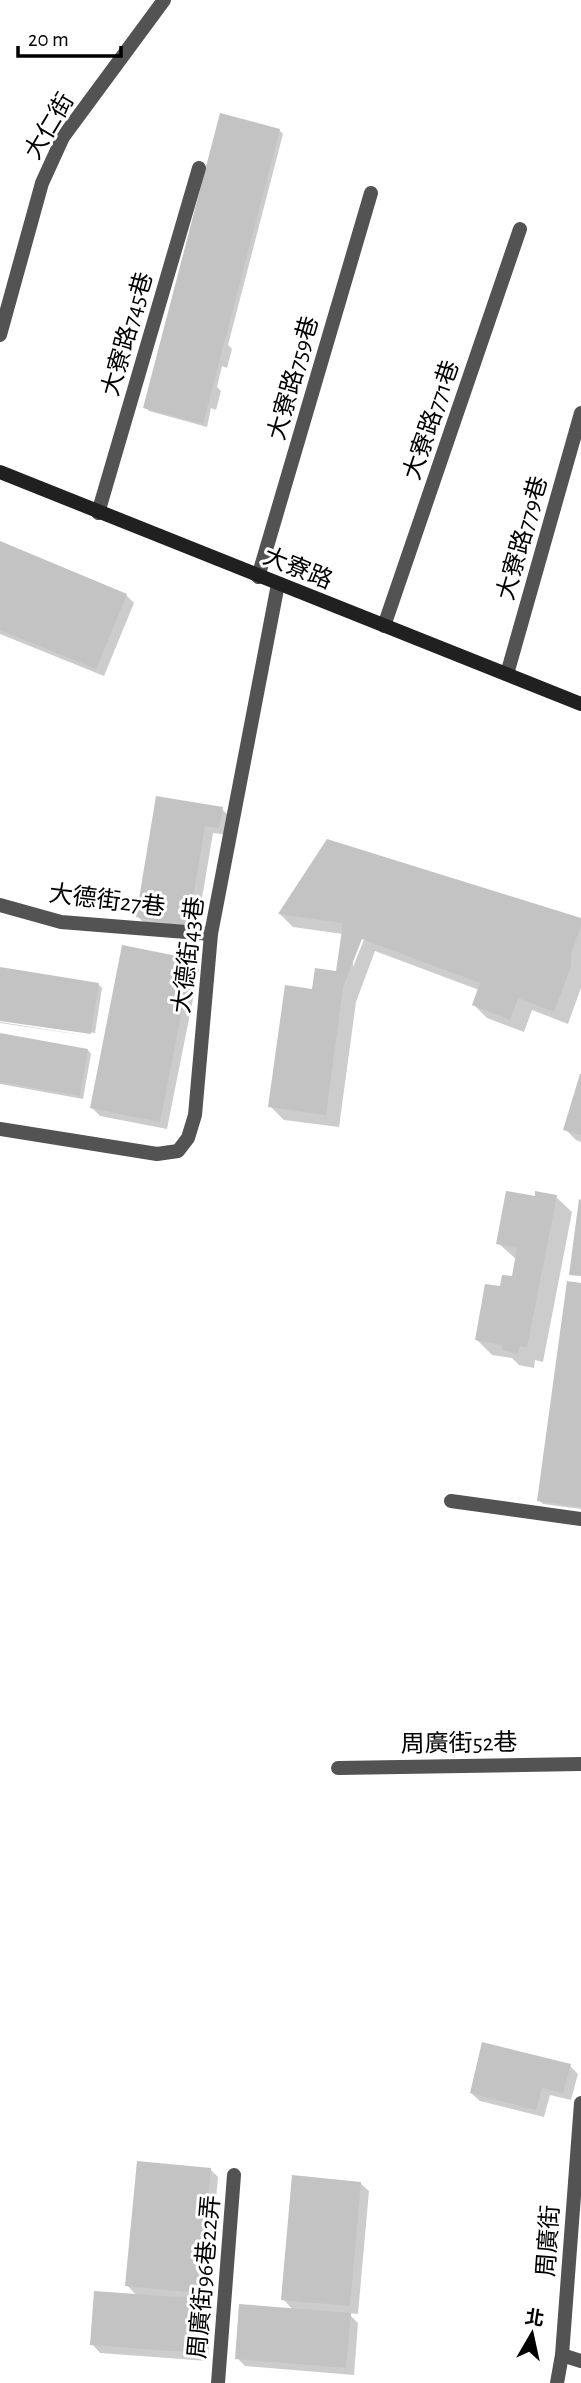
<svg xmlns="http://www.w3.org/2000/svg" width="581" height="2383" font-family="'Alegreya Sans','Noto Sans TC',sans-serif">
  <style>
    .shadow { fill: #0003; fill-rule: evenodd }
    .building { fill: #c3c3c3 }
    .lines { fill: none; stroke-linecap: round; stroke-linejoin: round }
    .lane { stroke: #535353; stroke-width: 14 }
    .street { stroke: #535353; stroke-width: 14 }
    .secondary { stroke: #202020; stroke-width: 14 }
    .labels { text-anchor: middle; stroke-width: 6; stroke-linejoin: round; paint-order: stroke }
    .street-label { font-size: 24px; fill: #000; stroke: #fff }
  </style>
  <rect width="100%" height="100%" fill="#fff"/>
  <g class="shadow">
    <polygon points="279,130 283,134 228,345 232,349 227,368 222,366 217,387 221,391 216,410 211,408 207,427 149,411 145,407"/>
    <polygon points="0,543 126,595 134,603 104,676 0,634"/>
    <polygon points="158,798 222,809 230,817 227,835 213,833 196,934 146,925 138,917"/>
    <path d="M280 914 581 920V988L568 1024 532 1010 524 1032 487 1018 474 1005 479 990 375 951 356 1002 339 1127 284 1120 270 1106 314 991 338 973 343 934 293 927ZM363 930 367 932 353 967V958Z"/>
    <polygon points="191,961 199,969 167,1129 100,1116 92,1108"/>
    <polygon points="0,969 98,984 102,988 95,1033 0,1019"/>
    <polygon points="0,1022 95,1037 0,1023"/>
    <polygon points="0,1035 88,1050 91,1054 83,1099 0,1084"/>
    <polygon points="581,1078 581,1142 576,1140 565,1129"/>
    <polygon points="556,1197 572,1212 543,1362 535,1360 534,1368 519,1365 512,1358 492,1355 476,1339 501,1288 513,1278 516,1259 498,1243 536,1198"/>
    <polygon points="581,1285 581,1509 543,1504 539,1500"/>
    <polygon points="570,2066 578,2074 571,2100 550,2095 544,2117 480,2101 471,2093"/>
    <polygon points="210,2169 218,2177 207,2300 202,2300 211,2309 208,2361 100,2353 92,2344 137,2296 127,2285"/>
    <polygon points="360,2183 369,2191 358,2314 348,2313 358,2323 354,2375 245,2366 237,2358 293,2310 283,2299"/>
  </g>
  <g class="building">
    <polygon points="220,113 280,129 203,424 143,408"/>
    <polygon points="0,541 127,594 96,669 0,630"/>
    <polygon points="156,796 223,807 219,828 205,826 188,927 136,917"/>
    <polygon points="327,839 581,918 581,925 571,955 571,966 554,1012 518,998 510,1020 472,1005 480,983 362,939 343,987 326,1115 268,1107 285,985 312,989 315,968 336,971 343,923 278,914"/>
    <polygon points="122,945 192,959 160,1122 90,1108"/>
    <polygon points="0,967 99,983 91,1034 0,1021"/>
    <polygon points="0,1033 88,1049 80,1096 0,1082"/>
    <polygon points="580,1074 581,1074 581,1135 563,1130"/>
    <polygon points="506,1191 535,1196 535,1191 557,1195 527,1347 520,1346 518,1354 502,1350 502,1345 475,1340 485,1284 500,1286 502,1275 512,1276 517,1248 496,1244"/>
    <polygon points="579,1199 581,1200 581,1276 569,1275"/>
    <polygon points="567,1281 581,1283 581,1507 537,1501"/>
    <polygon points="482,2042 571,2064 563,2093 542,2088 536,2110 470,2093"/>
    <polygon points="137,2161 211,2168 199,2293 125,2286"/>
    <polygon points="292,2175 361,2182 350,2306 281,2300"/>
    <polygon points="94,2291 204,2299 200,2353 90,2345"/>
    <polygon points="239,2304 351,2313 346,2368 235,2359"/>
  </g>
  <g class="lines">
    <g class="lane">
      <polyline points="98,513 199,168"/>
      <polyline points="258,577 371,193"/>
      <polyline points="384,626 520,229"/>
      <polyline points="507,674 581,413"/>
      <polyline points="0,905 61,922 211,934"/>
      <polyline points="0,1129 157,1154 178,1151 188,1138 195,1115 211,934 278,584"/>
      <polyline points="451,1501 581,1519"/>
      <polyline points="338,1768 581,1764"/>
      <polyline points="562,2355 581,2361"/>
      <polyline points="218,2383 234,2175"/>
    </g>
    <g class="street">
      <polyline points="0,335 42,183 63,137 164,0"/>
      <polyline points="557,2383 562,2355 581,2103"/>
    </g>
    <polyline class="secondary" points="0,472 581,704"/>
  </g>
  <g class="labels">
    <g class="street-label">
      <text transform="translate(49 126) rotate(-59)" y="8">大仁街</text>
      <text transform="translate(127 334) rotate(-74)" y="8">大寮路745巷</text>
      <text transform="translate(293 378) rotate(-74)" y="8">大寮路759巷</text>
      <text transform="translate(431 420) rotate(-71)" y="8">大寮路771巷</text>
      <text transform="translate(522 538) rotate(-74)" y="8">大寮路779巷</text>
      <text transform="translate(298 568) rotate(22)" y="8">大寮路</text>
      <text transform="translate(107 900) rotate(7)" y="8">大德街27巷</text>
      <text transform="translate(188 955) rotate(-83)" y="8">大德街43巷</text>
      <text transform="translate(459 1743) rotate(-1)" y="8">周廣街52巷</text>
      <text transform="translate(548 2241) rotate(-86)" y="8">周廣街</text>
      <text transform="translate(204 2277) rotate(-85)" y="8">周廣街96巷22弄</text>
    </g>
  </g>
  <g transform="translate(532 2334) rotate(9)" stroke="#ffffff" stroke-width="5" paint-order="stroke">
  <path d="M0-5L12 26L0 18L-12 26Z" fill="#000000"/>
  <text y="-10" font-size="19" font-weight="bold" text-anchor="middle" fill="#000000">北</text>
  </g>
  <path d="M18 46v10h103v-10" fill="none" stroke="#000000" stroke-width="3.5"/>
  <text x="28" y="46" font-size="21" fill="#000000" stroke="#ffffff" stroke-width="5" paint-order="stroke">20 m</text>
</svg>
